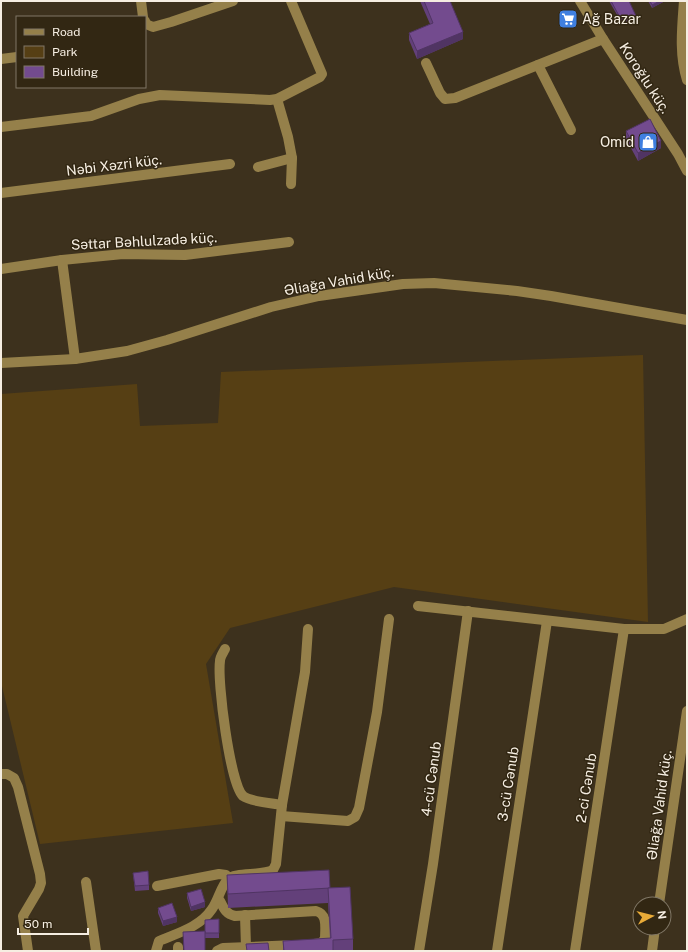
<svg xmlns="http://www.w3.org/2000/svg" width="688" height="952" font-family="'Public Sans',sans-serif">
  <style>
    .green { fill: #563f14 }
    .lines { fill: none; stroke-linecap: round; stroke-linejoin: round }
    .minor { stroke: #95804a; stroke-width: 10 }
    .wall { fill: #63407a }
    .shaded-wall { fill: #503463 }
    .building { fill: #734b8e; stroke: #503463 }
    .labels { text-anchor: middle; stroke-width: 3; stroke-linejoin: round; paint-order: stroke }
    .poi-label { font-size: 14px; fill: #f6eee2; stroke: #322713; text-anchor: start }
    .street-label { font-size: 14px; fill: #f6eee2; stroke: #322713 }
  </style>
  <rect width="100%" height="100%" fill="#3d311d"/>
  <polygon class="green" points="643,355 648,622 394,587 230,628 206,664 233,823 40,844 1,682 1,394 137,384 140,426 218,423 221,372"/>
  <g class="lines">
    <g class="minor">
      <polyline points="141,1 143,17"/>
      <polyline points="580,1 603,39 678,154 687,171"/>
      <path d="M684 1C682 28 679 54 687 80"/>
      <polyline points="145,21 146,24 153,27 171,22 233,1"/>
      <polyline points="1,59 17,57"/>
      <polyline points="426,63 440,93 445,99 455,98 603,39"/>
      <polyline points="538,65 571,130"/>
      <polyline points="277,99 288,137 292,158 291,184"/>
      <polyline points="1,127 91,116 139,99 160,95 270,100 277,99 320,77 322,74 291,1"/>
      <polyline points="258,167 292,158"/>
      <polyline points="1,193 230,164"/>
      <polyline points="62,260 75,359"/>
      <polyline points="1,269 62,260 123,254 185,255 289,242"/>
      <polyline points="1,363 75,359 127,351 167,340 271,307 319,296 403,284 434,283 517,291 551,296 687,320"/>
      <polyline points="418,606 624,629 664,629 687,619"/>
      <path d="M225 649C223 653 220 657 220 661 217 681 230 784 243 796 251 802 272 803 282 805"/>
      <polyline points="1,774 7,774 14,778 18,787 40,874 41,883 39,889 23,916 28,951"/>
      <polyline points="281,816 348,821 355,817 359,808 377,712 389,619"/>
      <polyline points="86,882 96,951"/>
      <polyline points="157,886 219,874 226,875 229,878"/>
      <path d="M220 901C224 909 226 914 235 916L316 911C328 914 325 928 325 939L321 943 314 944"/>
      <polyline points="659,904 687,711"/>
      <polyline points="245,915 246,947"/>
      <polyline points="178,947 178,951"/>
      <path d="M156 951 159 941C178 933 200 927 212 909 218 901 221 886 228 879 235 872 262 876 273 870L276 864 282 805 305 672 308 629"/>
      <polyline points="217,951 223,948 296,945"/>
      <polyline points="419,951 433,864 468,611"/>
      <polyline points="497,951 547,621"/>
      <polyline points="575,951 624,629"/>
      <polyline points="652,951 655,928"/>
    </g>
  </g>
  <g class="wall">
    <polygon points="420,1 450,1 463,39 417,59 409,40 409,33 430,24"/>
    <polygon points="609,1 629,1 636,18 623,25"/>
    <polygon points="648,1 665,1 652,8"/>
    <polygon points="626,131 661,148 638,161 626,139"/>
    <polygon points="133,873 149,885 149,890 135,891"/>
    <polygon points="227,875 330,888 353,939 353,951 283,951 283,941 330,939 328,903 228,908"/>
    <polygon points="187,893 205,907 191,911 187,898"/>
    <polygon points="158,908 177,922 163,926 158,913"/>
    <polygon points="219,919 219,938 205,938 205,920"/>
  </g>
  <g class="shaded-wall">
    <polygon points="660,1 665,1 652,8 652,5"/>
    <polygon points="636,16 636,18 623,25 623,23"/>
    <polygon points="463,32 463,39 417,59 417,51"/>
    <polygon points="661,141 661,148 638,161 638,153"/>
    <polygon points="205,902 205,907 191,911 191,907"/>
    <polygon points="177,917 177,922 163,926 163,921"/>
  </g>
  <g class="building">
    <polygon points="424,1 450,1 463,32 417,51 409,33 433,23"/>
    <polygon points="611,1 629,1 636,16 623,23"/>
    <polygon points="650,1 660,1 652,5"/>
    <polygon points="650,119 661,141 638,153 626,131"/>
    <polygon points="329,870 330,888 228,894 227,875"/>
    <polygon points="148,871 149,885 135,886 133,873"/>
    <polygon points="350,887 353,939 333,940 333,951 284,951 283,941 331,938 328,888"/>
    <polygon points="201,889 205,902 191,907 187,893"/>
    <polygon points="172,903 177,917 163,921 158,908"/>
    <polygon points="219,919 219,933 205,933 205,920"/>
    <polygon points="205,931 205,951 184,951 183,932"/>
    <polygon points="268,943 269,951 247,951 246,944"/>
  </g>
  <defs>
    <g id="supermarket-square" transform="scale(1)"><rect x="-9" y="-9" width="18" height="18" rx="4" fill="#3f7fe0" stroke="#322713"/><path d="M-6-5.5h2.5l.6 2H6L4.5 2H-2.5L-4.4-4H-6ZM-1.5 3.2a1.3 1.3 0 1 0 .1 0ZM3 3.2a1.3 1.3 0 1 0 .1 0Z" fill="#fff"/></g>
    <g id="shop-square" transform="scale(1)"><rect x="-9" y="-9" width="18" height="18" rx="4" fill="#3f7fe0" stroke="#322713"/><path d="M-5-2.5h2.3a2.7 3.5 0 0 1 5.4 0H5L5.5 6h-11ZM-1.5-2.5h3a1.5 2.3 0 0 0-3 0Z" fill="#fff"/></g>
  </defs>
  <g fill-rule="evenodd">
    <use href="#supermarket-square" x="568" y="19"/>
    <use href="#shop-square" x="648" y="142"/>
  </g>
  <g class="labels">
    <g class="poi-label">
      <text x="582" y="24">Ağ Bazar</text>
      <text x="634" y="147" text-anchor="end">Omid</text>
    </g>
    <g class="street-label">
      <text transform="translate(645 78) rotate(57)" y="5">Koroğlu küç.</text>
      <text transform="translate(114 165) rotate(-7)" y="5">Nəbi Xəzri küç.</text>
      <text transform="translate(144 241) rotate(-3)" y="5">Səttar Bəhlulzadə küç.</text>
      <text transform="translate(339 281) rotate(-10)" y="5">Əliağa Vahid küç.</text>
      <text transform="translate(431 779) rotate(-82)" y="5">4-cü Cənub</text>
      <text transform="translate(508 784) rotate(-81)" y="5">3-cü Cənub</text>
      <text transform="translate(586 788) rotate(-81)" y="5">2-ci Cənub</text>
      <text transform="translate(659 805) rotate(-82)" y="5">Əliağa Vahid küç.</text>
    </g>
  </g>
  <rect width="688" height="952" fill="none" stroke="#f6eee2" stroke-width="4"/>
  <rect x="16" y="16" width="130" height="72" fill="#322713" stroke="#807766"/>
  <rect x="24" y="29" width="20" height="6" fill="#95804a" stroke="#807766"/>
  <text x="52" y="36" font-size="12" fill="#f6eee2">Road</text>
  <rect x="24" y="46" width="20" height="12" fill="#563f14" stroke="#807766"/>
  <text x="52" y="56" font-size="12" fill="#f6eee2">Park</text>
  <rect x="24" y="66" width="20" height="12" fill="#734b8e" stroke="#807766"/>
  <text x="52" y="76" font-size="12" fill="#f6eee2">Building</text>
  <g transform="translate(652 916) rotate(83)"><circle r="19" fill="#322713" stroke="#807766"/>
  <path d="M0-3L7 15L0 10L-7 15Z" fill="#e9ab38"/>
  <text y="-6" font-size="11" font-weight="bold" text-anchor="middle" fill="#f6eee2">N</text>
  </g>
  <path d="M18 928v6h70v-6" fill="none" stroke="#f6eee2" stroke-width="2"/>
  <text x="24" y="928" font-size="12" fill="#f6eee2" stroke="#322713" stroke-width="3" paint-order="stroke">50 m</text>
</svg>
